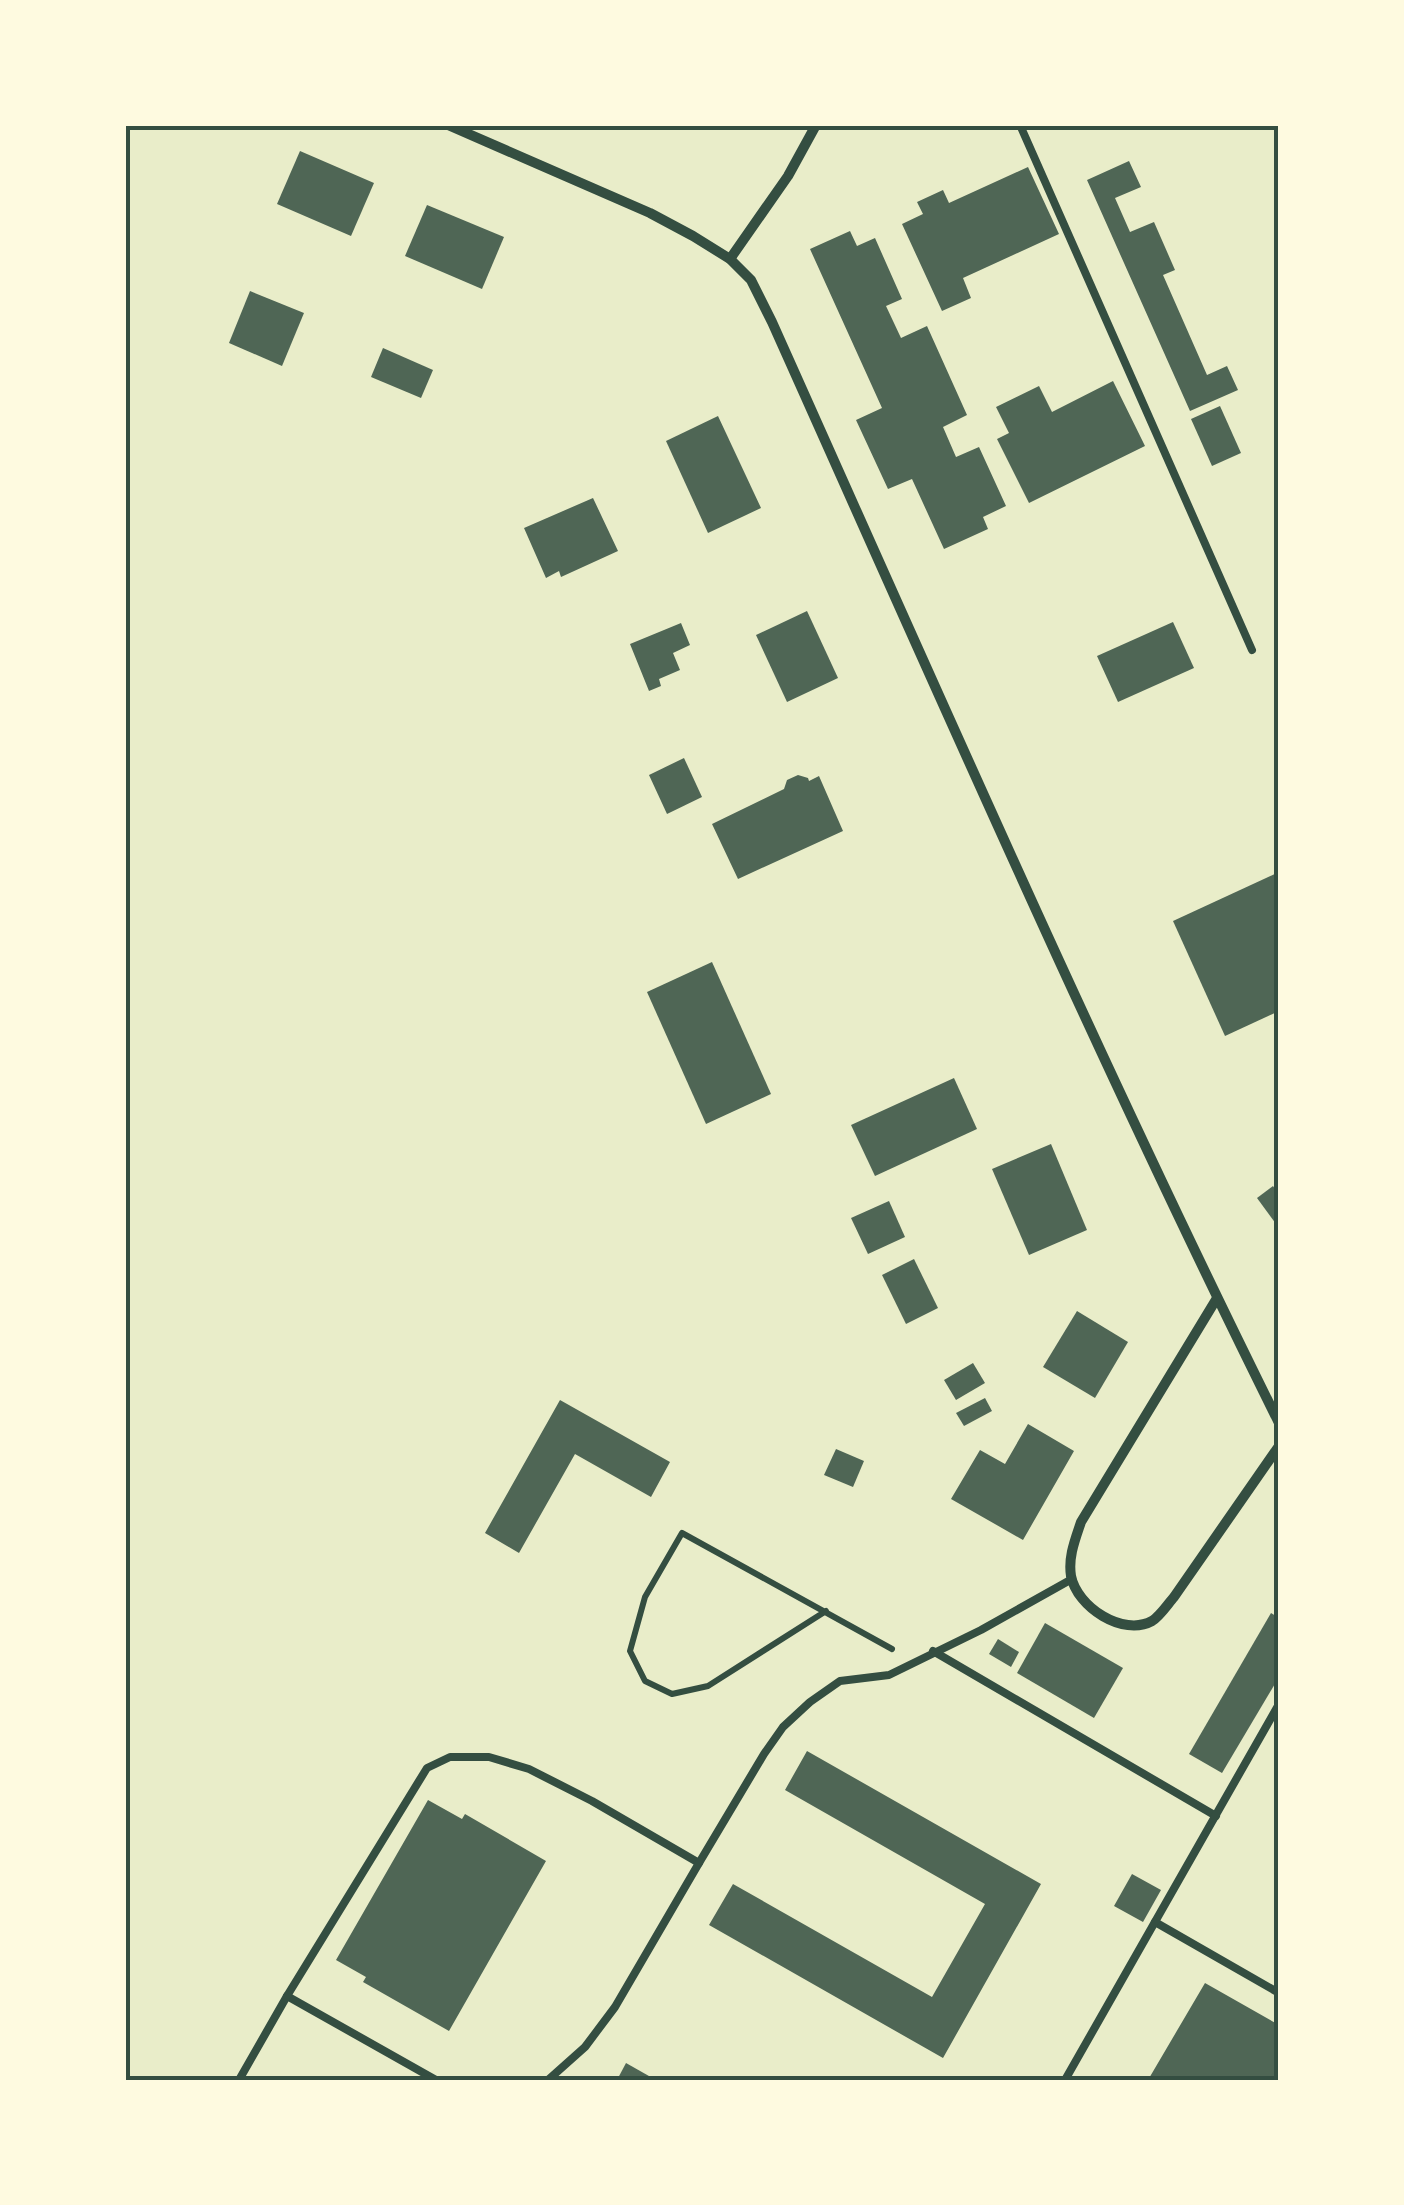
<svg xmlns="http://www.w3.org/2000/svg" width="1404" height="2205" font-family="'Titillium Web',sans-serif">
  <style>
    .building { fill: #4f6655 }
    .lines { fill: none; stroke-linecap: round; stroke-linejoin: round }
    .path { stroke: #344e41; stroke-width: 6 }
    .service { stroke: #344e41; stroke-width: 8 }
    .minor { stroke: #344e41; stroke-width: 10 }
    .neatline { fill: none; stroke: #344e41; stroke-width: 4 }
  </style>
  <rect width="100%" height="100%" fill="#e9edc9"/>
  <g class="building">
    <polygon points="300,151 374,183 351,236 277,204"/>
    <polygon points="1129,161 1141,187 1115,198 1130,232 1154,222 1175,270 1163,275 1207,375 1227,366 1238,390 1190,411 1087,180"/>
    <polygon points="1028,167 1059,234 963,278 971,298 942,311 902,224 923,214 917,202 943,190 949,203"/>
    <polygon points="427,205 504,237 482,289 405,256"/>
    <polygon points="850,231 857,246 875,238 902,299 886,306 901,338 927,326 967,415 943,427 956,457 979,447 1006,506 983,517 988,529 944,549 912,479 888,489 856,420 882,408 810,249"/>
    <polygon points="250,291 304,313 282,366 229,343"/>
    <polygon points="383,348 433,370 421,398 371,377"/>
    <polygon points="1113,381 1145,446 1029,503 997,439 1009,433 996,407 1039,386 1052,412"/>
    <polygon points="1220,406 1241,453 1212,466 1191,419"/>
    <polygon points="718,416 761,508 708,533 666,441"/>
    <polygon points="593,498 618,551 561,577 559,571 546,578 524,528"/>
    <polygon points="807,611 838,678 787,702 756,635"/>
    <polygon points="1173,622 1194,668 1118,702 1097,656"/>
    <polygon points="681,623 690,645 673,653 680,670 659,679 661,686 649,691 630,644"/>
    <polygon points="684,758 702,797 667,814 649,775"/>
    <polygon points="798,775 808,778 809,781 819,776 843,831 738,879 712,824 784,789 787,780"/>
    <polygon points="1279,872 1279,1011 1225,1036 1173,921"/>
    <polygon points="712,962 771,1094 706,1124 647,992"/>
    <polygon points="954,1078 977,1129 875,1176 851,1125"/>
    <polygon points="1051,1144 1087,1230 1029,1255 992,1169"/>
    <polygon points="1273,1186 1279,1195 1279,1228 1257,1198"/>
    <polygon points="889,1201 905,1237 868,1254 851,1218"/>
    <polygon points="914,1259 938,1308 906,1324 882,1275"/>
    <polygon points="1077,1311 1128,1342 1095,1398 1043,1367"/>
    <polygon points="973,1363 985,1383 956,1400 944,1380"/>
    <polygon points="985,1398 992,1411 964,1426 956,1413"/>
    <polygon points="560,1400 670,1462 651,1497 575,1454 519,1553 485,1533"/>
    <polygon points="1028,1424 1074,1451 1023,1540 951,1499 980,1450 1005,1464"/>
    <polygon points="836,1449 864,1461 853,1487 824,1475"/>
    <polygon points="1271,1613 1279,1618 1279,1677 1222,1773 1189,1754"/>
    <polygon points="1045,1623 1123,1668 1094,1718 1017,1673"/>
    <polygon points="998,1639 1019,1652 1011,1667 989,1654"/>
    <polygon points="807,1751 1041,1884 943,2058 709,1925 733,1884 932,1997 985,1904 785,1790"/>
    <polygon points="428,1800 462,1819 465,1814 546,1861 449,2031 363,1982 366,1977 336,1960"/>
    <polygon points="1132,1874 1161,1890 1143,1922 1114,1906"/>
    <polygon points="1205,1983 1279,2025 1277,2035 1279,2036 1279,2080 1148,2080"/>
    <polygon points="626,2063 656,2080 617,2080"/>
  </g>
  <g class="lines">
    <polyline class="path" points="826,1611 708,1686 672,1694 645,1681 630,1651 645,1597 682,1533 892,1649"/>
    <g class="service">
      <polyline points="1020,125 1252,650"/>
      <polyline points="933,1651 1216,1816"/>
      <polyline points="1155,1922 1279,1993"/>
      <polyline points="287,1996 436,2080"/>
      <polyline points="239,2080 287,1996 427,1768 450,1757 489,1757 529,1769 592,1801 699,1863"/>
      <polyline points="548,2080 585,2047 615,2007 699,1863 764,1754 783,1727 810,1702 840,1681 889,1675 981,1630 1072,1579"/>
      <polyline points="1065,2080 1279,1704"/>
    </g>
    <g class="minor">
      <path d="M448 125 650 213 693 236 730 259 751 280 772 322C937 690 1099 1061 1279 1423"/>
      <polyline points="730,259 788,176 816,125"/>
      <path d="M1217 1298 1081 1522C1075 1540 1068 1557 1071 1576 1077 1607 1123 1637 1152 1621 1160 1616 1167 1605 1174 1597L1279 1446"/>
    </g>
  </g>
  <rect width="1404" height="2205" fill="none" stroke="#fefae0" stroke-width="255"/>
  <rect x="128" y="128" width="1148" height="1950" class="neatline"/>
</svg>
